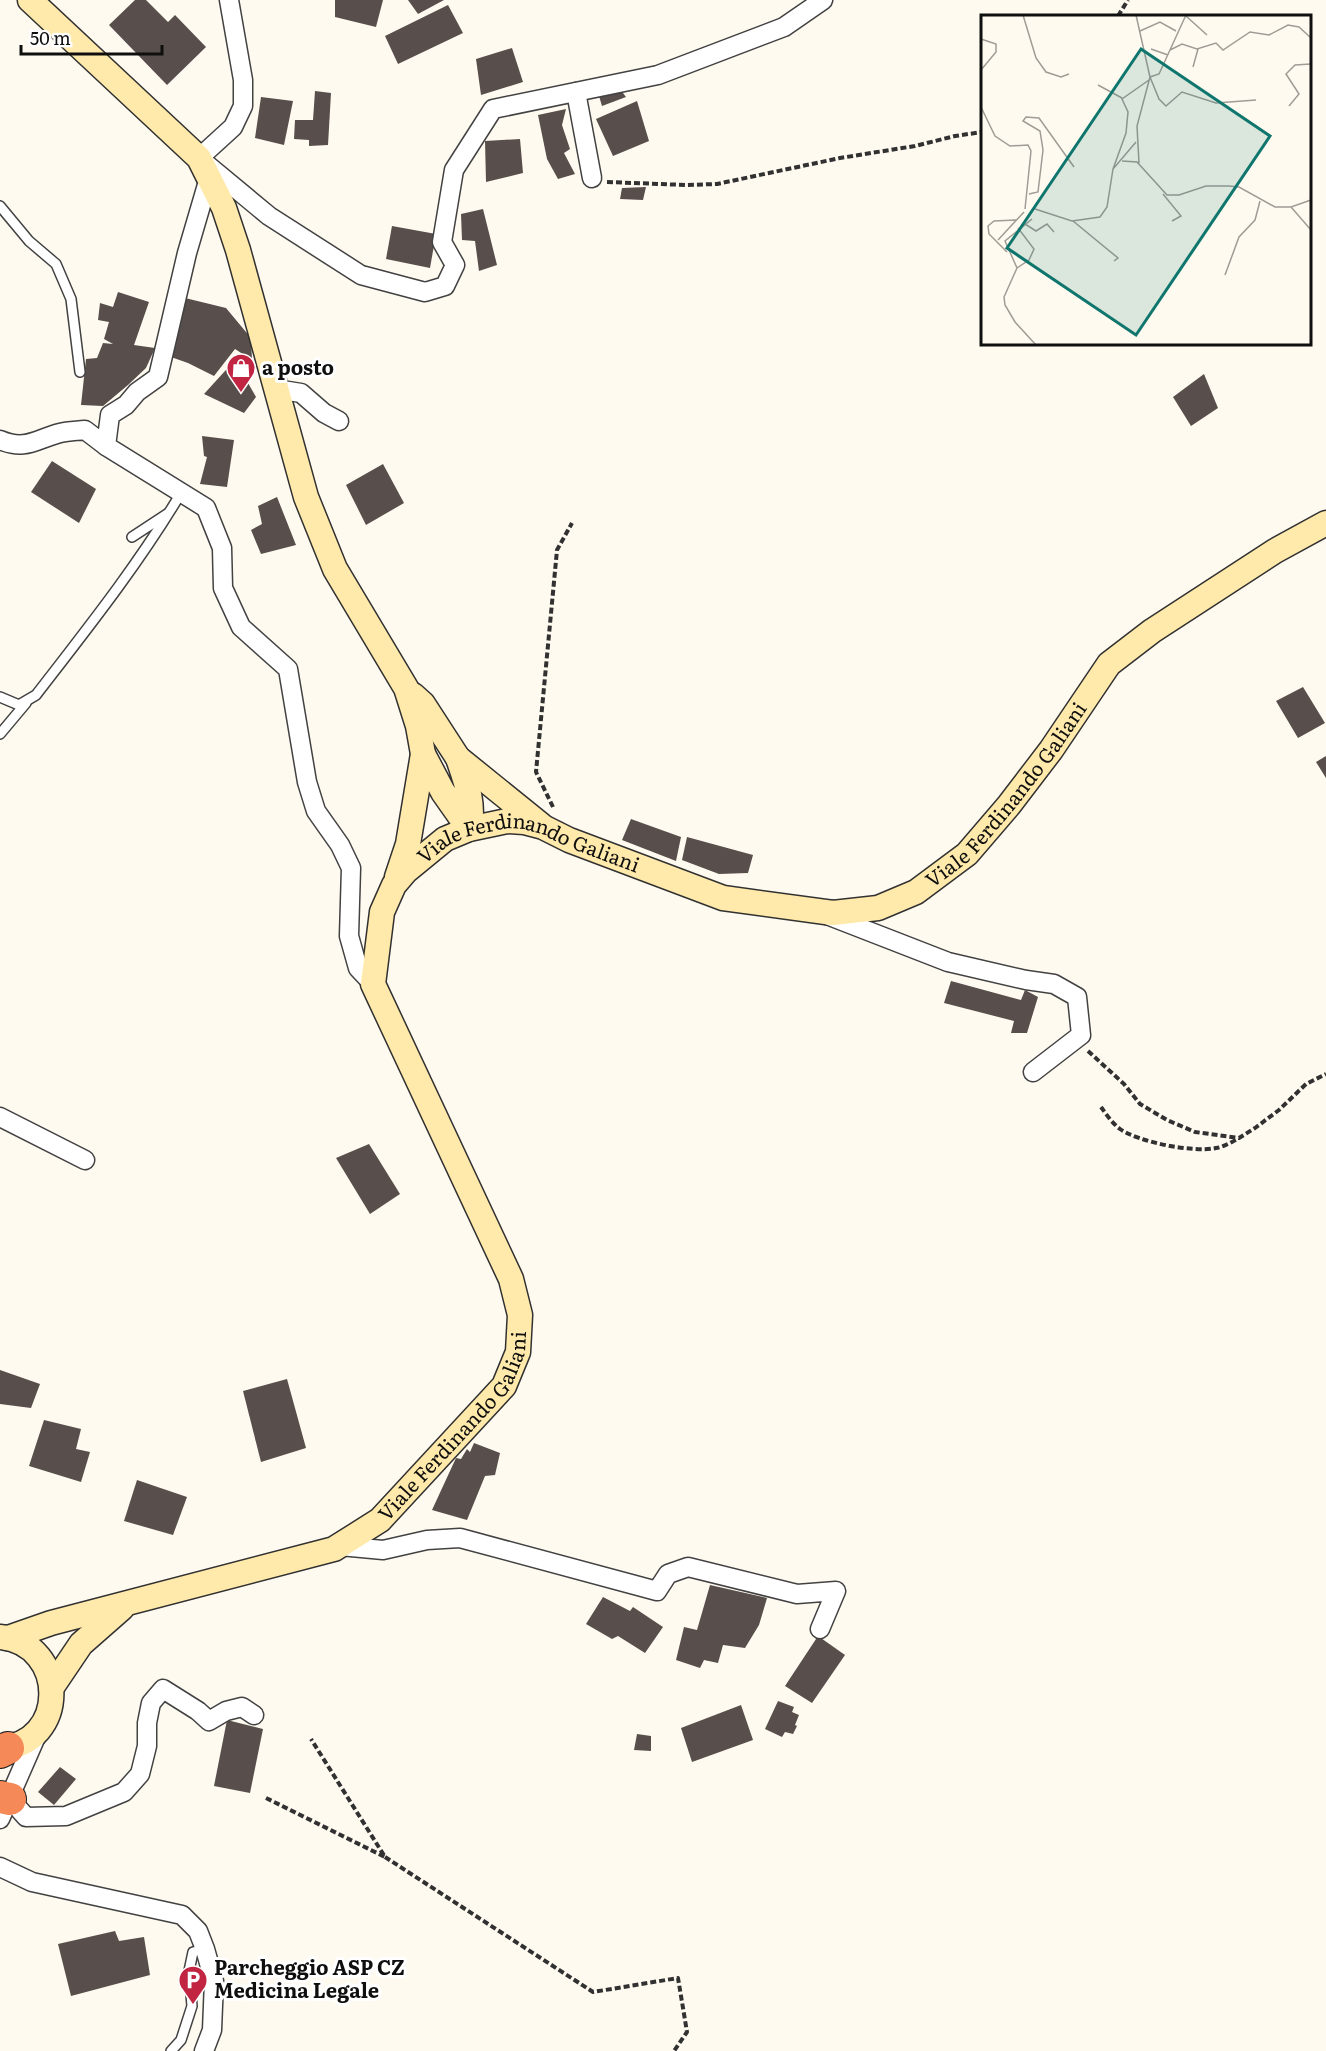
<svg xmlns="http://www.w3.org/2000/svg" width="1326" height="2051" font-family="Literata,serif">
  <style>
    .building { fill: #584e4b }
    .lines { fill: none; stroke-linecap: round; stroke-linejoin: round }
    .lane-casing { stroke: #424242; stroke-width: 12 }
    .street-casing { stroke: #424242; stroke-width: 21 }
    .secondary-casing { stroke: #313131; stroke-width: 27 }
    .highway-casing { stroke: #202020; stroke-width: 34 }
    .path { stroke: #313131; stroke-width: 4; stroke-dasharray: 6 3; stroke-linecap: butt }
    .lane { stroke: #fff; stroke-width: 9 }
    .street { stroke: #fff; stroke-width: 18 }
    .secondary { stroke: #ffeaab; stroke-width: 24 }
    .highway { stroke: #f58a58; stroke-width: 32 }
    .labels { text-anchor: middle; stroke-width: 6; stroke-linejoin: round; paint-order: stroke }
    .poi-label { font-size: 20px; font-weight: bold; fill: #0f0f0f; stroke: #fff; text-anchor: start }
    .street-label { font-size: 20px; fill: #0f0f0f; stroke: #fff }
    .inset-road { fill: none; stroke: #9f9c96; stroke-width: 1.5 }
    .view { fill: #0f766e; fill-opacity: 0.15; stroke: #0f766e; stroke-width: 3 }
    .inset-edge { fill: none; stroke: #0f0f0f; stroke-width: 3 }
  </style>
  <rect width="100%" height="100%" fill="#fffaf0"/>
  <g class="building">
    <polygon points="135,0 146,0 168,22 175,15 206,47 167,85 109,25"/>
    <polygon points="335,0 383,0 376,27 335,17"/>
    <polygon points="408,0 444,0 418,14"/>
    <polygon points="448,5 463,33 398,64 385,36"/>
    <polygon points="512,48 523,82 481,95 476,59"/>
    <polygon points="620,89 626,97 602,106 599,96"/>
    <polygon points="315,91 331,93 328,145 309,146 309,140 294,139 295,120 313,120"/>
    <polygon points="261,97 293,101 284,145 255,138"/>
    <polygon points="637,101 649,141 613,156 596,119"/>
    <polygon points="566,109 562,125 570,149 564,153 575,174 558,179 547,159 538,115"/>
    <polygon points="520,139 523,173 486,182 485,141"/>
    <polygon points="646,187 643,200 620,199 622,188"/>
    <polygon points="483,209 497,265 479,271 475,241 462,240 461,214"/>
    <polygon points="392,226 436,234 430,268 386,259"/>
    <polygon points="118,292 149,302 134,345 155,348 146,368 128,385 103,406 81,405 86,359 97,358 103,343 113,344 104,339 109,322 98,320 100,303 113,307"/>
    <polygon points="181,297 226,308 251,338 252,360 235,349 214,376 188,363 168,356"/>
    <polygon points="235,360 256,397 244,413 204,394"/>
    <polygon points="1204,374 1218,408 1191,426 1173,397"/>
    <polygon points="202,436 234,440 227,487 200,484 207,457 204,456"/>
    <polygon points="52,461 96,489 79,523 31,492"/>
    <polygon points="383,464 404,503 366,525 346,485"/>
    <polygon points="277,497 296,545 261,554 251,530 262,524 258,506"/>
    <polygon points="1303,687 1325,723 1298,738 1276,701"/>
    <polygon points="1326,756 1326,778 1316,762"/>
    <polygon points="631,819 681,837 676,861 622,840"/>
    <polygon points="687,837 753,855 748,873 719,874 682,860"/>
    <polygon points="951,981 1021,1000 1025,990 1038,997 1027,1033 1011,1033 1014,1021 944,1003"/>
    <polygon points="369,1144 400,1194 370,1214 336,1158"/>
    <polygon points="0,1370 40,1384 31,1408 0,1404"/>
    <polygon points="287,1379 306,1448 261,1462 243,1391"/>
    <polygon points="44,1420 81,1429 76,1449 90,1452 81,1482 29,1466"/>
    <polygon points="474,1443 500,1453 495,1475 485,1476 467,1520 432,1510 456,1458 461,1459 467,1449 470,1452"/>
    <polygon points="137,1480 187,1497 173,1535 124,1521"/>
    <polygon points="710,1585 767,1598 759,1625 745,1648 723,1645 718,1663 704,1660 700,1668 676,1660 684,1627 697,1630"/>
    <polygon points="603,1597 630,1611 633,1607 663,1627 645,1653 618,1636 612,1639 586,1624"/>
    <polygon points="818,1636 845,1655 812,1703 785,1686"/>
    <polygon points="778,1701 794,1707 792,1712 799,1715 795,1725 797,1726 793,1734 785,1732 782,1737 765,1729"/>
    <polygon points="741,1705 753,1740 692,1762 681,1728"/>
    <polygon points="227,1720 263,1729 250,1793 214,1786"/>
    <polygon points="637,1734 651,1736 651,1751 634,1750"/>
    <polygon points="60,1767 76,1779 54,1805 38,1792"/>
    <polygon points="115,1931 119,1941 144,1937 150,1975 71,1996 58,1944"/>
  </g>
  <g class="lines">
    <g class="lane-casing">
      <g id="lane">
        <polyline points="0,206 29,241 56,264 71,299 80,372"/>
        <polyline points="132,537 167,514"/>
        <path d="M0 697 19 705 36 695C87 629 138 565 181 493"/>
        <polyline points="0,734 26,703"/>
        <polyline points="171,2051 181,2040 192,2006 189,1971 193,1952 205,1949"/>
      </g>
    </g>
    <g class="street-casing">
      <g id="street">
        <polyline points="229,0 243,80 243,106 233,127 199,158 269,216 361,275 425,292 445,286 455,265 442,242 454,170 493,109 658,75 784,27 823,0"/>
        <polyline points="576,92 592,178"/>
        <polyline points="209,178 187,253 158,377 137,392 126,405 110,415 106,446 206,508 222,548 223,588 241,627 288,669 307,782 316,811 340,845 351,868 349,936 358,968 373,984"/>
        <polyline points="276,389 301,393 324,413 339,421"/>
        <path d="M0 440C26 451 36 439 60 433 68 431 77 431 85 430L106 446"/>
        <polyline points="827,915 948,962 1026,980 1054,984 1077,997 1081,1035 1033,1072"/>
        <polyline points="0,1117 85,1160"/>
        <polyline points="340,1546 383,1550 427,1540 460,1538 657,1591 668,1574 688,1567 797,1594 836,1591 820,1629"/>
        <polyline points="10,1799 26,1817 66,1816 124,1792 140,1774 147,1746 147,1723 151,1703 163,1689 198,1711 209,1721 226,1711 242,1707 254,1715"/>
        <polyline points="0,1819 39,1730"/>
        <polyline points="0,1867 32,1882 182,1915 198,1931 205,1949 214,1981 212,2030 204,2051"/>
      </g>
    </g>
    <g class="secondary-casing">
      <g id="secondary">
        <polyline points="30,0 199,158 224,208 238,250 306,497 335,569 406,688 418,726 423,754 408,844 397,877"/>
        <polyline points="413,695 423,704 458,758 541,825"/>
        <path d="M423 754 443 792 469 829C475 804 466 782 458 758"/>
        <path d="M0 1637C69 1644 68 1745 0 1748"/>
        <path id="s1" d="M8 1638 51 1623 334 1549 380 1520 504 1386 518 1352 520 1315 511 1279 373 984 382 912 394 885 406 871 445 839 469 829 507 821 524 822 543 827 569 840 723 898 833 913 878 908 916 892 967 854 1009 805 1051 750 1109 664 1152 631 1275 551 1326 523"/>
        <polyline points="52,1687 81,1644 122,1608"/>
      </g>
    </g>
    <g class="highway-casing">
      <g id="highway">
        <polyline points="0,1752 8,1748"/>
        <polyline points="0,1797 10,1799"/>
      </g>
    </g>
    <g class="path">
      <polyline points="1118,16 1128,0"/>
      <polyline points="607,182 686,185 717,184 840,158 915,146 955,136 982,132"/>
      <polyline points="553,807 536,772 557,550 572,523"/>
      <polyline points="1088,1051 1124,1084 1140,1104 1167,1120 1195,1132 1239,1138 1255,1128 1279,1110 1306,1084 1326,1074"/>
      <path d="M1101 1107C1106 1114 1112 1123 1120 1129 1138 1142 1194 1153 1216 1148 1224 1147 1231 1142 1238 1139"/>
      <polyline points="266,1798 385,1857 311,1739"/>
      <polyline points="385,1857 593,1992 678,1978 687,2032 674,2051"/>
    </g>
    <use href="#lane" class="lane"/>
    <use href="#street" class="street"/>
    <use href="#secondary" class="secondary"/>
    <use href="#highway" class="highway"/>
  </g>
  <defs>
    <g id="shop-pin" transform="scale(1.5)"><path d="M0 17L-7.5 6A9.5 9.5 0 1 1 7.5 6Z" fill="#c12542" stroke="#fff"/><path d="M-5-2.5h2.3a2.7 3.5 0 0 1 5.4 0H5L5.5 6h-11ZM-1.5-2.5h3a1.5 2.3 0 0 0-3 0Z" fill="#fff"/></g>
    <g id="parking-pin" transform="scale(1.5)"><path d="M0 17L-7.5 6A9.5 9.5 0 1 1 7.5 6Z" fill="#c12542" stroke="#fff"/><path d="M-3.5-5.5H1a3.5 3.5 0 0 1 0 7H-1V5.5H-3.5ZM-1-3.4V-.6H.8a1.4 1.4 0 0 0 0-2.8Z" fill="#fff"/></g>
  </defs>
  <g fill-rule="evenodd">
    <use href="#shop-pin" x="241" y="368"/>
    <use href="#parking-pin" x="193" y="1980"/>
  </g>
  <g class="labels">
    <g class="poi-label">
      <text x="262" y="375">a posto</text>
      <text x="214" y="1975">Parcheggio ASP CZ<tspan x="214" dy="23">Medicina Legale</tspan></text>
    </g>
    <g class="street-label">
      <text dy="7" stroke="none"><textPath href="#s1" startOffset="1809">Viale Ferdinando Galiani</textPath></text>
      <text dy="7" stroke="none"><textPath href="#s1" startOffset="1269">Viale Ferdinando Galiani</textPath></text>
      <text dy="7" stroke="none"><textPath href="#s1" startOffset="514">Viale Ferdinando Galiani</textPath></text>
    </g>
  </g>
  <g transform="translate(981 15)">
    <rect width="330" height="330" fill="#fffaf0"/>
    <path class="inset-road" d="M42 0 55 43 65 57 80 62 88 59M155 0 169 62 156 111 158 148M205 0 178 59 169 62 178 84 185 91 201 77 235 88 275 85M205 1 226 20M159 16 179 7 195 16M0 24 15 29V37L0 55M170 34 187 40M189 35 201 29 216 34 235 28 242 35 269 17 288 20 307 10 318 12 330 23M212 52 217 34M117 70 141 83M308 91 318 79 305 59 314 50 330 49M0 92 14 121 29 131 47 130 50 136 44 194M141 146 156 147 186 180H198L225 171H248L258 172 294 192H310L330 185M132 154 145 118 147 97 141 84 168 65M48 179 57 177 62 135 59 116 42 106 45 102 58 103 93 152M182 179 200 201 191 206M310 192 330 215M54 194 91 206 119 202 126 192 132 154 155 127M92 206 137 243 133 246M44 209 55 216 66 209 73 217M37 213 53 234 48 245 36 253 23 282 24 290 34 307 55 330M17 225 43 197M26 237 8 219 7 211 13 206 35 205M36 253 24 226 51 204M244 260 258 222 274 205 279 186"/>
    <path class="view" d="M160 34 289 121 155 320 26 233Z"/>
    <rect width="330" height="330" class="inset-edge"/>
  </g>
  <path d="M21 45v9h141v-9" fill="none" stroke="#0f0f0f" stroke-width="3"/>
  <text x="30" y="45" font-size="18" fill="#0f0f0f" stroke="#ffffff" stroke-width="4.5" paint-order="stroke">50 m</text>
</svg>
